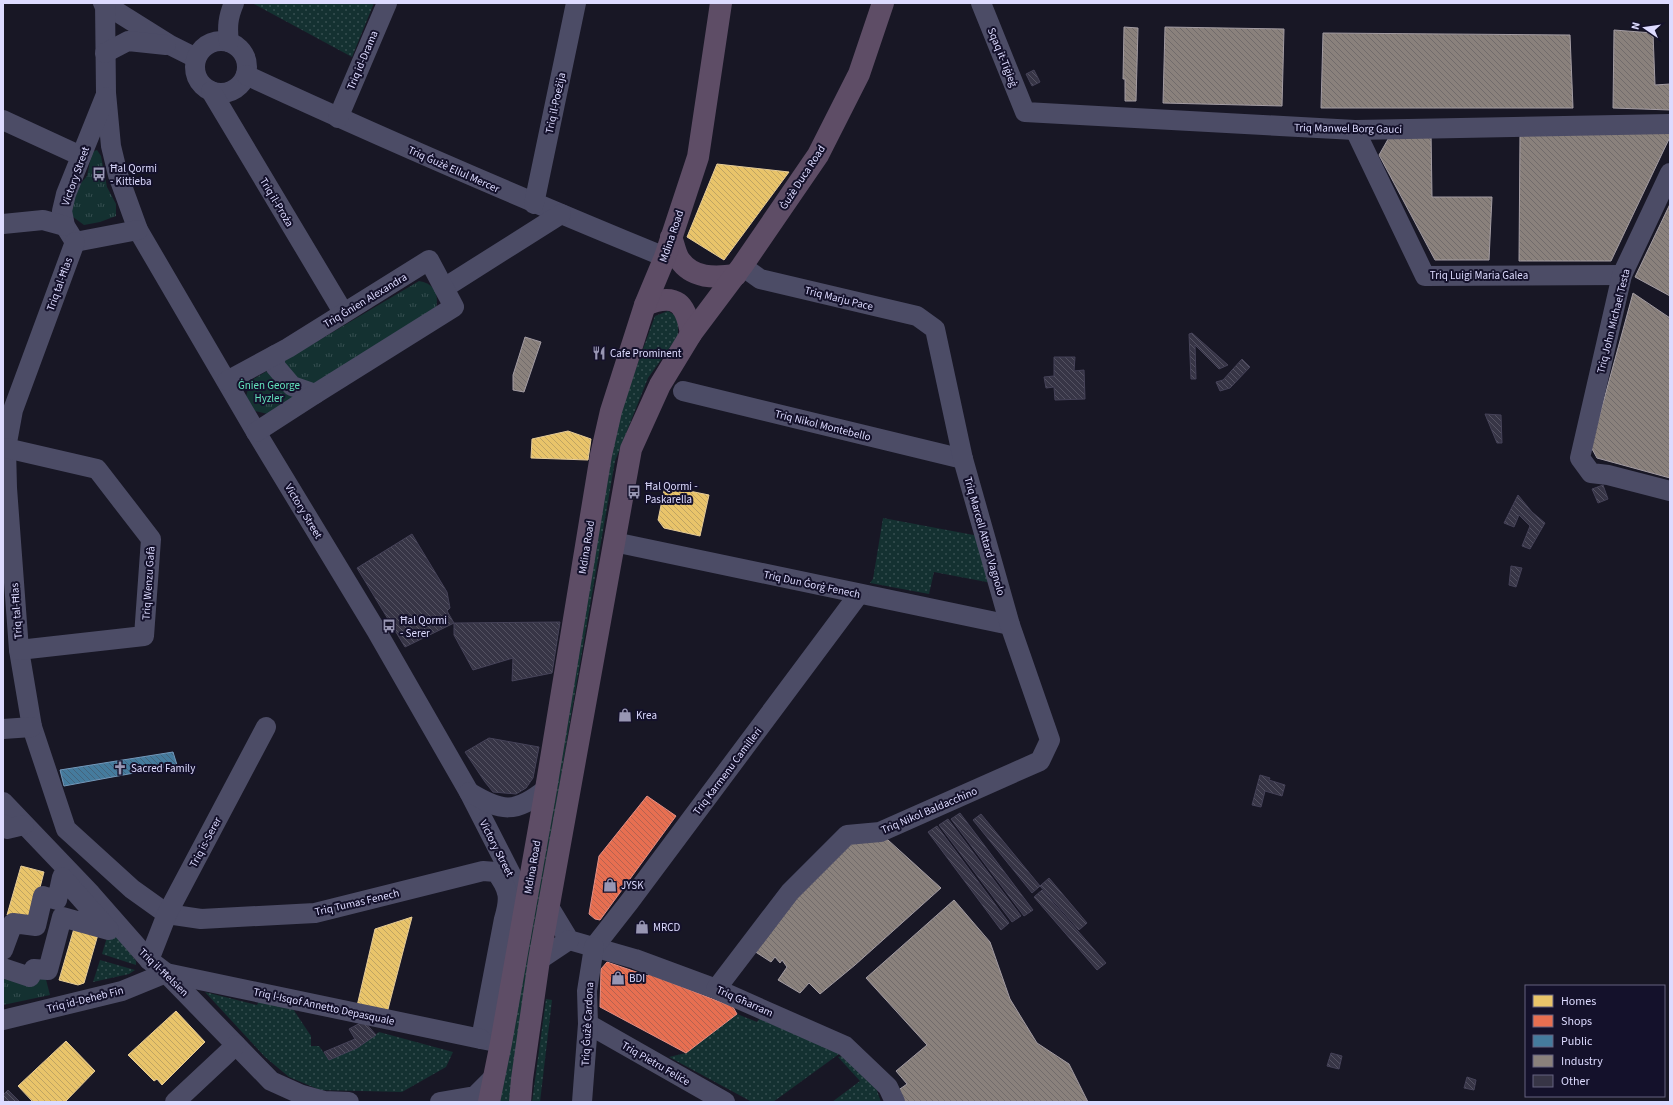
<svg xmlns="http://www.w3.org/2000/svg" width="1673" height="1105" font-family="'Source Sans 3',sans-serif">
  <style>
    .grass { fill: url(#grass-dots) }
    .park { fill: url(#park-tufts) }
    .homes { fill: url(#homes-back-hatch); stroke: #e5cb97 }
    .shops { fill: url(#shops-back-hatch); stroke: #e48f85 }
    .public { fill: url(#public-back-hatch); stroke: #7398ba }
    .industry { fill: url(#industry-back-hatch); stroke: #a39ca3 }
    .building { fill: url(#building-back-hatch); stroke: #454258 }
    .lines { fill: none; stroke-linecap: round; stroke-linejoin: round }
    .minor { stroke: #4c4c66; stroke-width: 20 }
    .highway { stroke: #5e4d66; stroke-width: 22 }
    .labels { text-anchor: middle; stroke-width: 4; stroke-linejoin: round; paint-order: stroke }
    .street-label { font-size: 11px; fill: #dddbff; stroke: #14112b }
    .poi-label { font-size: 11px; fill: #dddbff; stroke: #14112b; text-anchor: start }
    .park-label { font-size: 11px; fill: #63e3bd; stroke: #14112b }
  </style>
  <defs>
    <pattern id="grass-dots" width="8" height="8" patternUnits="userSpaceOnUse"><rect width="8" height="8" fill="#143131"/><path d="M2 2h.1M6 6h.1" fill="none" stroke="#364e50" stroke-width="1.8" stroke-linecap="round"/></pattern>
    <pattern id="park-tufts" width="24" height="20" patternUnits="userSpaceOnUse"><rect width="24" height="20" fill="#143131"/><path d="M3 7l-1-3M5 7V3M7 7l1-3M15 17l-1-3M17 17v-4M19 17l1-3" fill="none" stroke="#364e50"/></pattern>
    <pattern id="homes-back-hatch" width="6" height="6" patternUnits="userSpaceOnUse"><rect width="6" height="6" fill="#e9c46a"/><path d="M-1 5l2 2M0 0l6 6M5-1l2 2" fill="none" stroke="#bfa462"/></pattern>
    <pattern id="shops-back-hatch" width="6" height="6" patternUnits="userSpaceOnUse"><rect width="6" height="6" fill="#e76f51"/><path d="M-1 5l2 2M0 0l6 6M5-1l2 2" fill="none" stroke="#b66250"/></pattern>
    <pattern id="public-back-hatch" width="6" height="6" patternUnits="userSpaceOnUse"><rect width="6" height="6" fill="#457b9d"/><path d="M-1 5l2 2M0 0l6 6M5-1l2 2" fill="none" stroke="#44647d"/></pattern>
    <pattern id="industry-back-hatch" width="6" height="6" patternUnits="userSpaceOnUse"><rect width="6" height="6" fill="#8a817c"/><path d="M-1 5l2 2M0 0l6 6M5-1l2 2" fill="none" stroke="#716b6b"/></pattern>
    <pattern id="building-back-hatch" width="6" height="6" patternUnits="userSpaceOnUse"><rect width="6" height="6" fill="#373546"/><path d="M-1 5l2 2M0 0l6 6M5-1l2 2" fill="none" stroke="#545262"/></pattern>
  </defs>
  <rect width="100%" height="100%" fill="#181725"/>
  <g class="grass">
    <polygon points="252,3 374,3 352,57"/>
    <polygon points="668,311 678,317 678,336 648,378 615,461 567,739 513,1079 511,1102 497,1102 604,492 620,412 655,316"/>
    <polygon points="883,518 979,536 992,583 934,572 929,594 870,583 873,579"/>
    <polygon points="110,927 136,961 136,965 102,954"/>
    <polygon points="100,960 135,970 129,974 93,982"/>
    <polygon points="205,992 257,1005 259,1001 293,1009 311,1036 311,1046 319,1046 329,1060 359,1047 379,1032 453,1052 446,1067 402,1092 320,1090 289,1077 265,1057"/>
    <polygon points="546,999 552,1000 540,1102 532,1102"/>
    <polygon points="737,1014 757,1022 761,1017 839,1054 773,1102 752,1102 669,1057 686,1053"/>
    <polygon points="842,1056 873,1079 881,1102 832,1102 860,1081 838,1057"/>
  </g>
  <g class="park">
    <polygon points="97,150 101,156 107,187 116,204 116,216 100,222 84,225 69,214 69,197 87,176 92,152"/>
    <path d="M419 281C435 284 439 294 436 309L268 414 255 411 246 397 250 381Z"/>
    <polygon points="3,962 44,972 50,995 3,1005"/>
  </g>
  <g class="homes">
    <polygon points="717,164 789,172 724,260 687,237"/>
    <polygon points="568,431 591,439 588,460 531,458 532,439"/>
    <polygon points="665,486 709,495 700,536 664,528 658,520"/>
    <polygon points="21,866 44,872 31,922 7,915"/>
    <polygon points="412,917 387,1013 357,1006 375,929"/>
    <polygon points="75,925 99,931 84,983 78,985 59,980"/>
    <polygon points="176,1011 205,1042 162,1085 157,1079 154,1081 128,1055"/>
    <polygon points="66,1041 95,1071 65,1102 33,1102 18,1086"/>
  </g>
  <g class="shops">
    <polygon points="647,796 676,816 600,920 595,919 589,914 599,856"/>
    <polygon points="607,962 648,976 649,974 733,1007 737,1014 686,1053 600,1007 601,969"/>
  </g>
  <polygon class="public" points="173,752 177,765 64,786 60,770"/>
  <g class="industry">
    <polygon points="1124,27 1138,28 1136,101 1125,101 1125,79 1123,79"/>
    <polygon points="1165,27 1284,29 1282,106 1163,103"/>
    <polygon points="1614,30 1653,33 1655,85 1670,84 1670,110 1613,108"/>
    <polygon points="1323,33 1570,35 1573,108 1321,108"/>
    <polygon points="1431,132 1432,197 1492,197 1489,260 1435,260 1379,155 1391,134"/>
    <polygon points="1670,133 1670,137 1611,261 1519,261 1520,134"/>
    <polygon points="1670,204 1670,296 1635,277"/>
    <polygon points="1633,293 1670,318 1670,478 1597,458 1591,447"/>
    <polygon points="525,337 541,342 524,392 513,390 513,375"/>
    <polygon points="881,836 888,840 941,888 855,965 820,994 809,983 800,993 778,980 787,967 782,960 780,963 775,957 771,962 754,951 778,914 839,854 859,838"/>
    <polygon points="954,900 990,942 1010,999 1037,1043 1069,1064 1088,1102 902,1102 897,1091 907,1084 896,1071 927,1045 866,978"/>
  </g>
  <g class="building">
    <polygon points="1034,70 1040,82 1032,86 1026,74"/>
    <polygon points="1192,333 1228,365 1219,369 1195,345 1196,379 1191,379 1189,334"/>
    <polygon points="1054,357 1075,357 1074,371 1084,370 1085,399 1055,400 1054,387 1046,388 1044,377 1054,376"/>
    <polygon points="1242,359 1250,367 1230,388 1220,391 1216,382 1223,380"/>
    <polygon points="1485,414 1501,415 1502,443 1497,443"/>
    <polygon points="1603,485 1608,499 1598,503 1592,489"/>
    <polygon points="1518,495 1532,512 1545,523 1530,549 1522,546 1530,526 1519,515 1514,527 1504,523"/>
    <polygon points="412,534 447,592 450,608 447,611 454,623 405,647 357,568"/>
    <polygon points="1511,566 1522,568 1516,587 1509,585"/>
    <polygon points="560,622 552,673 512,681 513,658 473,670 454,635 454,623"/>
    <polygon points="489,738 539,747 533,778 526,788 516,794 493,792 485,782 465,752"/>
    <polygon points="1260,775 1270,778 1269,780 1285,785 1282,796 1265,791 1261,807 1252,805"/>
    <polygon points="960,813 1033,910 1024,916 951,819"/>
    <polygon points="981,814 1040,886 1032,893 973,820"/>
    <polygon points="948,819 1021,916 1012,922 939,825"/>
    <polygon points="937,826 1009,923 1001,930 928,832"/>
    <polygon points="1049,878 1087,923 1079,930 1040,886"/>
    <polygon points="1042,890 1106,963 1097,970 1034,897"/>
    <polygon points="364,1021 376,1035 357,1048 329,1060 324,1052 355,1039 349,1029"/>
    <polygon points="1331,1053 1342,1056 1339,1069 1327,1066"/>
    <polygon points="1467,1077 1476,1080 1474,1090 1464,1088"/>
    <polygon points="8,1090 20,1102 3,1102 3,1095"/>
  </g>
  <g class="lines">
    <g class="minor">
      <polyline points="103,3 170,45 196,58"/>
      <polyline points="105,3 106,93 111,146 118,175 138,230 256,432 376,630 469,792 516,884"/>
      <polyline points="981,3 1025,112 1355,130 1670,124"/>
      <circle cx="221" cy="67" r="26"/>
      <path d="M229 42C227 27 228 17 234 3"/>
      <polyline points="105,53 128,41 166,45"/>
      <path d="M246 75C384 139 524 199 665 257"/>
      <polyline points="211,91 343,312"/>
      <polyline points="105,97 66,194 62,211 65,226 75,242 138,230"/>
      <polyline points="338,118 387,3"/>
      <polyline points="3,120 81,156"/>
      <polyline points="1355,130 1425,276 1622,275"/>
      <polyline points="1670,173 1622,275 1580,458 1591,473 1608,475 1670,491"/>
      <polyline points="534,204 576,3"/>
      <polyline points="3,224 43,220 65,226"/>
      <path d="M75 242 13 410 6 448 7 488 19 650 32 727 66 829 132 889 167 914 201 919 315 913 483 871 496 872C510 890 510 899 504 919L481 1039 501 1043"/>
      <polyline points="444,288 561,214"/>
      <polyline points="275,355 275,366 292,386 315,394"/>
      <polyline points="227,381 288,348 429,260 454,307 315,394 256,432"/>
      <polyline points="683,391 963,459"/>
      <polyline points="6,448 97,469 151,539 144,636 19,650"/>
      <polyline points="614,542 1010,625"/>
      <polyline points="3,729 32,727"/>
      <path d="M469 792C502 812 515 814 546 789"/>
      <polyline points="3,802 91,894 149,960 166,973 271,1081 302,1095 324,1101 349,1102"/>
      <polyline points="3,824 7,829 24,825"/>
      <polyline points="549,907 569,940 635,959 716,989 845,1046 888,1087 895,1102"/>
      <polyline points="594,947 630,901 859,594"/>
      <polyline points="3,950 13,923 36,926 43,896 57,900 62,877 109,930 62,917 48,970 34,969 30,977 3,968"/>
      <polyline points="149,960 167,914 266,727"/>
      <polyline points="539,960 569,940"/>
      <polyline points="166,973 481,1039"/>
      <polyline points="716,989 790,892 847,835 880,832 1040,761 1050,740 1010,625 963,459 935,329 917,316 760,279 742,266"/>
      <polyline points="3,1020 122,991 166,973"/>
      <polyline points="588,1024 725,1102"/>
      <polyline points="175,1102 236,1045"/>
      <polyline points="440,1102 475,1096 494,1077"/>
      <polyline points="582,1102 588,1024 587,991 594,947"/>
    </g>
    <g class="highway">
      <path d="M671 237C674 244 675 253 679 259 692 279 715 278 736 275"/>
      <path d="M645 305C677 292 686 304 691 334"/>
      <polyline points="489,1102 501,1043 546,789 601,455 611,411 645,305 665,257 698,157 721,3"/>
      <polyline points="520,1102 522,1079 539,960 631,449 660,385 691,334 742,266 818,155 859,74 883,3"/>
    </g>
  </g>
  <defs>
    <g id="bus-bare" transform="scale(1.08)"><path d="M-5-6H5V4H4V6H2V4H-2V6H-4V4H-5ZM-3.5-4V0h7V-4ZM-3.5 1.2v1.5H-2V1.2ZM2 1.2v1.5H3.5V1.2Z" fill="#9896b3" stroke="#14112b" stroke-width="2.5" paint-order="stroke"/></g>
    <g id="restaurant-bare" transform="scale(1.08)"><path d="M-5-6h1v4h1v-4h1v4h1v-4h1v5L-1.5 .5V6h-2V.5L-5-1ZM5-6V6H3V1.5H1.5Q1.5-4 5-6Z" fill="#9896b3" stroke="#14112b" stroke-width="2.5" paint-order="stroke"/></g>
    <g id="shop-bare" transform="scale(1.08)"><path d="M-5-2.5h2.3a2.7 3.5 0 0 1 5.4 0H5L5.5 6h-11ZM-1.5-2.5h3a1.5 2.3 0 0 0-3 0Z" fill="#9896b3" stroke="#14112b" stroke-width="2.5" paint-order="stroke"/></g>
    <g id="church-bare" transform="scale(1.08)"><path d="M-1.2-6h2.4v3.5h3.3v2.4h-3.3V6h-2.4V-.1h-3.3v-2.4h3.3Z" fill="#9896b3" stroke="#14112b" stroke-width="2.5" paint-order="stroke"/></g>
  </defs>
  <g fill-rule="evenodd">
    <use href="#bus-bare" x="99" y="174"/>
    <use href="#restaurant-bare" x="599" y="353"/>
    <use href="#bus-bare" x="634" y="492"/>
    <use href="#bus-bare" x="389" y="626"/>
    <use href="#shop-bare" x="625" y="715"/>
    <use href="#church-bare" x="120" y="768"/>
    <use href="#shop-bare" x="610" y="885"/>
    <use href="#shop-bare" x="642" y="927"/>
    <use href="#shop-bare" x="618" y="978"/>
  </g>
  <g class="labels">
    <g class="street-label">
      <text transform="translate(1003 57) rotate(68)" y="4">Sqaq it-Tiġieġ</text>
      <text transform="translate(362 60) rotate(-67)" y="4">Triq id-Drama</text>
      <text transform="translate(555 103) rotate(-78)" y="4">Triq il-Poeżija</text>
      <text transform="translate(1348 128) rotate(1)" y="4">Triq Manwel Borg Gauci</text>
      <text transform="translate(454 169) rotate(24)" y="4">Triq Ġużè Ellul Mercer</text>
      <text transform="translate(75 176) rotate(-70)" y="4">Victory Street</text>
      <text transform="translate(802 177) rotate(-57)" y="4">Ġużè Duca Road</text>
      <text transform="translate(277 202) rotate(59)" y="4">Triq il-Proża</text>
      <text transform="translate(671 236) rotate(-71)" y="4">Mdina Road</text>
      <text x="1479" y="279">Triq Luigi Maria Galea</text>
      <text transform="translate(59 284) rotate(-70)" y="4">Triq tal-Ħlas</text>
      <text transform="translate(839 298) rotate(14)" y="4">Triq Marju Pace</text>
      <text transform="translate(365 300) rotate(-31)" y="4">Triq Ġnien Alexandra</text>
      <text transform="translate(1613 321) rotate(-76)" y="4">Triq John Michael Testa</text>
      <text transform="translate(823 425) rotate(14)" y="4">Triq Nikol Montebello</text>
      <text transform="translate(304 511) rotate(59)" y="4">Victory Street</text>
      <text transform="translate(985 536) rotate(74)" y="4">Triq Marcell Attard Vagnolo</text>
      <text transform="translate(586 547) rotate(-81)" y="4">Mdina Road</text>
      <text transform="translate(148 583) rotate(-86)" y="4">Triq Wenzu Gafà</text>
      <text transform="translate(812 584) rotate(12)" y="4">Triq Dun Ġorġ Fenech</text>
      <text transform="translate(16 611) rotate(-94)" y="4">Triq tal-Ħlas</text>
      <text transform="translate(727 771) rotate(-53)" y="4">Triq Karmenu Camilleri</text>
      <text transform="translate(929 810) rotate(-23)" y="4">Triq Nikol Baldacchino</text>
      <text transform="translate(205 842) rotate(-62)" y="4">Triq is-Serer</text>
      <text transform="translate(497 848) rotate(63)" y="4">Victory Street</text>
      <text transform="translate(532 867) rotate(-80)" y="4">Mdina Road</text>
      <text transform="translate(357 902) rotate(-13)" y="4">Triq Tumas Fenech</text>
      <text transform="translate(164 972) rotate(44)" y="4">Triq il-Ħelsien</text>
      <text transform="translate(85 999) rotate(-14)" y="4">Triq id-Deheb Fin</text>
      <text transform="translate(745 1001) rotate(24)" y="4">Triq Għarram</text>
      <text transform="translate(324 1006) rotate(12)" y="4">Triq l-Isqof Annetto Depasquale</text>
      <text transform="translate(587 1024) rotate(-87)" y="4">Triq Ġużè Cardona</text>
      <text transform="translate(656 1063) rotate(30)" y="4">Triq Pietru Feliċe</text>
    </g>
    <g class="poi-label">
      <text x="110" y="172">Ħal Qormi<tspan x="110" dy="13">- Kittieba</tspan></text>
      <text x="610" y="357">Cafe Prominent</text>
      <text x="645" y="490">Ħal Qormi -<tspan x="645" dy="13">Paskarella</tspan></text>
      <text x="400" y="624">Ħal Qormi<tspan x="400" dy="13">- Serer</tspan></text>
      <text x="636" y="719">Krea</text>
      <text x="131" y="772">Sacred Family</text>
      <text x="621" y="889">JYSK</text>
      <text x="653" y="931">MRCD</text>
      <text x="629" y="982">BDI</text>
    </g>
    <g class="park-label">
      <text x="269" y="389">Ġnien George<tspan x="269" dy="13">Hyzler</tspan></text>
    </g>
  </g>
  <rect width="1673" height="1105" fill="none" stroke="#dddbff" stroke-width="8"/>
  <rect x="1525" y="985" width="140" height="112" fill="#14112b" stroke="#646280"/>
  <rect x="1533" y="995" width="20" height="12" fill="#e9c46a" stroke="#646280"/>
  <text x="1561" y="1005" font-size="12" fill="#dddbff">Homes</text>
  <rect x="1533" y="1015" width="20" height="12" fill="#e76f51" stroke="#646280"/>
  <text x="1561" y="1025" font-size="12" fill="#dddbff">Shops</text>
  <rect x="1533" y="1035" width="20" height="12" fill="#457b9d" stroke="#646280"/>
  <text x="1561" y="1045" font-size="12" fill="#dddbff">Public</text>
  <rect x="1533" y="1055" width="20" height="12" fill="#8a817c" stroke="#646280"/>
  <text x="1561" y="1065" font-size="12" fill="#dddbff">Industry</text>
  <rect x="1533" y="1075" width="20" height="12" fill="#373546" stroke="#646280"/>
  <text x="1561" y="1085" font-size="12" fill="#dddbff">Other</text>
  <g transform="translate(1645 28) rotate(283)" stroke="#14112b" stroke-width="3" paint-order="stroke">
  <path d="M0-3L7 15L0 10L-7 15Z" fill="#dddbff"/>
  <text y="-6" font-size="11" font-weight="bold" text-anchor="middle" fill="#dddbff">N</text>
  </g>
</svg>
